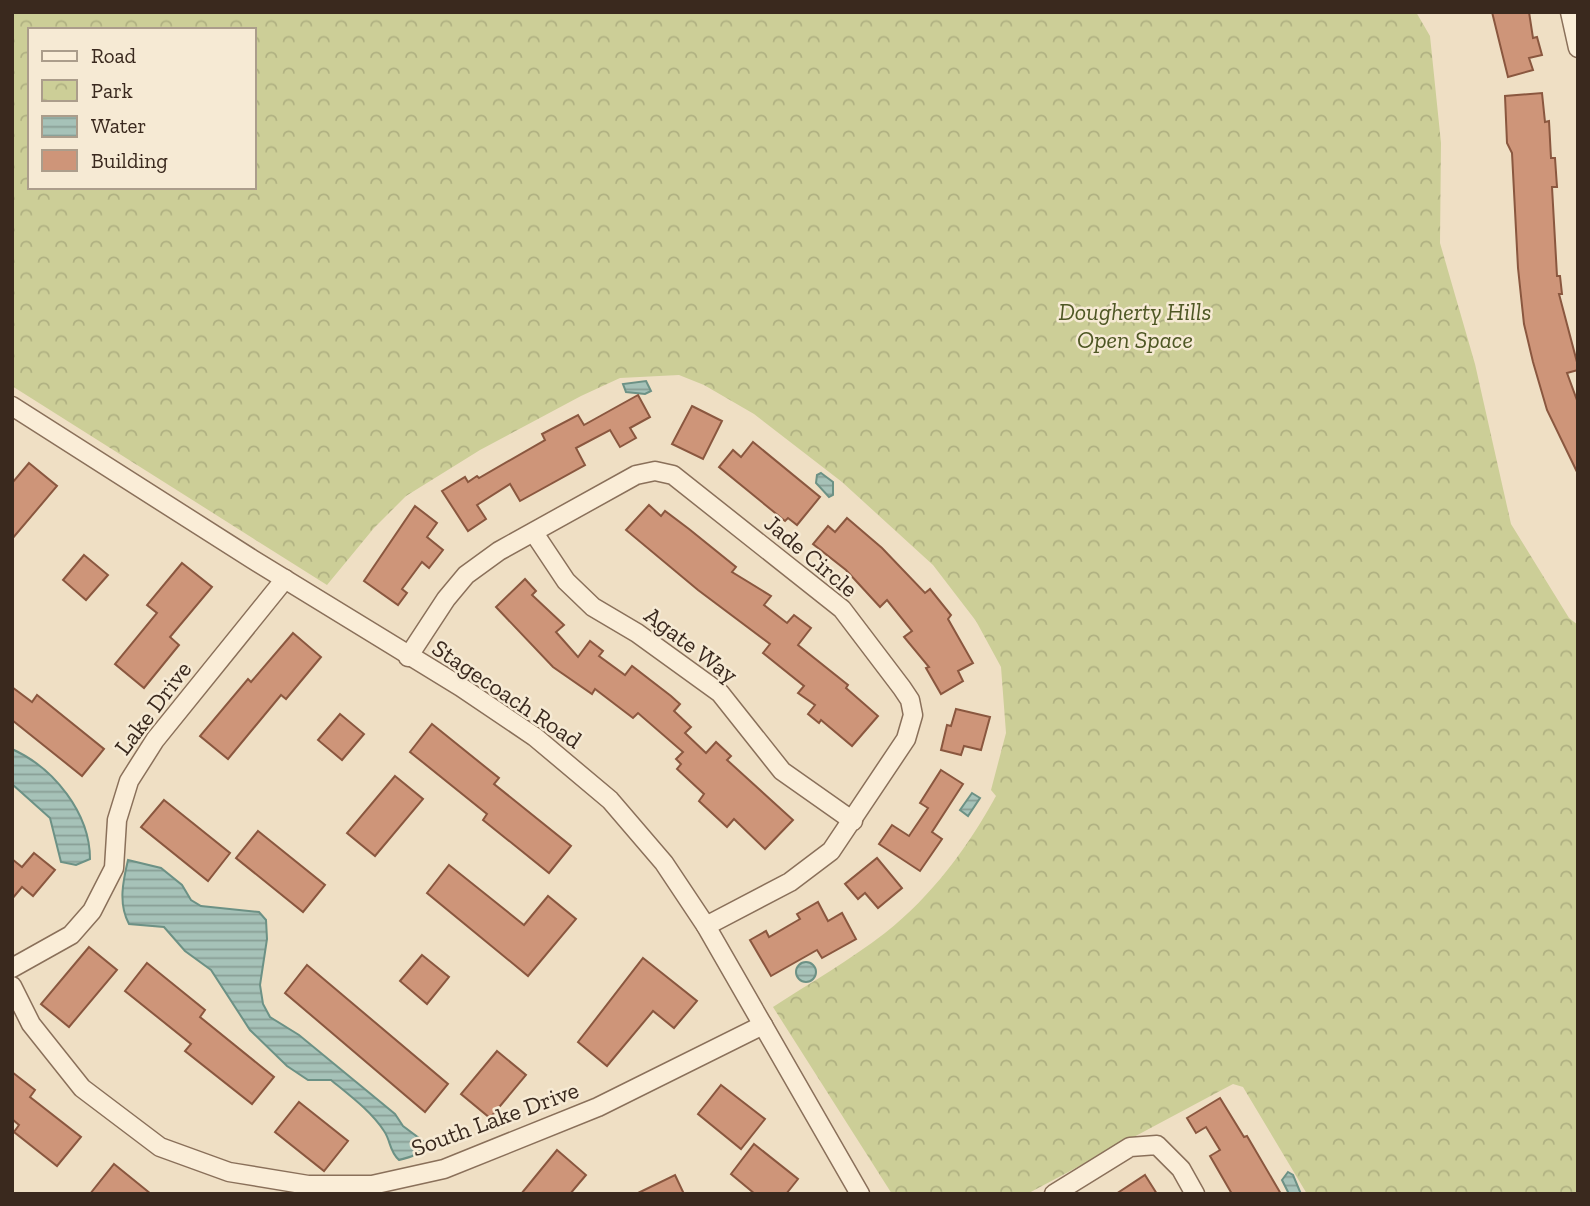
<svg xmlns="http://www.w3.org/2000/svg" width="1590" height="1206" font-family="'Zilla Slab',serif">
  <style>
    .park { fill: url(#park-crowns); fill-rule: evenodd }
    .water { fill: url(#water-rules); stroke: #6c9185; stroke-width: 2 }
    .building { fill: #ce9579; stroke: #8a573f; stroke-width: 2 }
    .lines { fill: none; stroke-linecap: round; stroke-linejoin: round }
    .minor-casing { stroke: #8a705a; stroke-width: 21 }
    .minor { stroke: #faedd7; stroke-width: 18 }
    .labels { text-anchor: middle; stroke-width: 5; stroke-linejoin: round; paint-order: stroke }
    .park-label { font-size: 24px; font-style: italic; fill: #4e5724; stroke: #f6ead4 }
    .street-label { font-size: 24px; fill: #3a291e; stroke: #f6ead4 }
  </style>
  <defs>
    <pattern id="park-crowns" width="20" height="18" patternUnits="userSpaceOnUse" patternTransform="scale(1.75)"><rect width="20" height="18" fill="#ccce97"/><path d="M2 6a3 3 0 1 1 6 0M12 15a3 3 0 1 1 6 0" fill="none" stroke="#b0b182"/></pattern>
    <pattern id="water-rules" width="6" height="5" patternUnits="userSpaceOnUse" patternTransform="scale(1.75)"><rect width="6" height="5" fill="#a6c2b8"/><path d="M0 2.5h6" fill="none" stroke="#889e95"/></pattern>
  </defs>
  <rect width="100%" height="100%" fill="#efdfc4"/>
  <path class="park" d="M12 12H1416L1430 36 1441 143 1440 243 1475 364 1511 524 1569 618 1578 625V1194H1307L1243 1087 1233 1084 1027 1194H892L773 1007C810 983 850 960 885 933 932 896 968 847 996 796L991 790 1006 733 1001 667 976 621 933 565 842 482 754 414 704 385 679 375 620 378 581 396 480 450 406 496 374 528 327 585 12 386ZM30 30H254V187H30Z"/>
  <g class="water">
    <polygon points="646,381 651,391 645,394 626,392 623,384"/>
    <polygon points="821,473 833,482 833,495 829,497 816,483 817,475"/>
    <path d="M12 749C54 768 90 813 90 859L76 865 61 862 50 818 12 784Z"/>
    <polygon points="972,793 980,798 968,816 960,810"/>
    <path d="M128 860 161 868 182 885 191 900 201 906 259 912 266 920 267 939 260 985 263 1004 270 1017 299 1035 395 1114 403 1126 427 1144C419 1155 411 1157 399 1160 389 1151 391 1141 384 1131 371 1111 349 1095 331 1080H308L287 1066 250 1030 211 970 185 951 164 927 129 924C118 904 123 881 128 860Z"/>
    <circle cx="806" cy="972" r="10"/>
    <polygon points="1288,1172 1293,1175 1301,1194 1289,1194 1282,1180"/>
  </g>
  <g class="building">
    <polygon points="1492,12 1529,12 1533,38 1537,37 1542,55 1529,58 1533,70 1508,77"/>
    <polygon points="1542,93 1545,122 1549,121 1551,158 1555,158 1557,187 1552,187 1557,276 1560,276 1562,294 1559,294 1578,366 1578,370 1567,373 1578,403 1578,474 1547,410 1533,362 1524,324 1518,268 1512,153 1507,143 1505,96"/>
    <polygon points="638,395 650,417 630,428 636,438 620,447 610,430 576,448 585,465 520,501 510,484 477,505 486,519 468,531 442,491 465,477 468,482 477,476 479,478 545,440 542,434 578,415 584,425"/>
    <polygon points="692,406 722,421 703,459 672,444"/>
    <polygon points="753,442 820,497 797,525 788,518 785,521 719,467 733,450 741,457"/>
    <polygon points="29,463 57,486 12,539 12,483"/>
    <polygon points="649,505 661,516 665,511 689,529 736,567 732,572 771,596 764,605 787,623 794,615 811,628 798,645 848,685 846,688 878,716 852,746 821,720 819,723 808,714 815,705 798,693 804,686 763,653 770,644 698,590 626,530"/>
    <polygon points="415,506 437,523 427,537 443,550 429,568 422,562 402,589 407,593 398,605 364,581"/>
    <polygon points="847,518 882,548 925,593 930,589 951,615 948,619 973,663 958,671 963,681 941,694 926,668 929,667 904,637 912,631 887,600 880,607 846,570 813,544 828,526 835,532"/>
    <polygon points="84,555 108,575 86,600 63,580"/>
    <polygon points="182,563 212,587 170,637 179,645 144,688 115,664 157,613 147,605"/>
    <polygon points="525,579 536,591 532,595 564,625 556,632 578,657 590,641 603,651 599,656 625,675 632,666 671,696 680,704 674,711 691,727 685,733 706,753 716,742 731,756 727,760 793,820 765,849 734,819 727,827 699,801 704,794 677,769 681,764 676,759 683,752 638,713 633,718 595,689 592,694 553,667 496,607"/>
    <polygon points="293,633 321,657 286,699 281,695 228,759 200,736 248,679 251,682"/>
    <polygon points="12,687 32,702 37,695 104,749 82,776 12,720"/>
    <polygon points="956,709 990,717 981,750 964,746 961,755 941,750 947,725 951,726"/>
    <polygon points="340,714 364,734 342,760 318,740"/>
    <polygon points="432,724 499,778 494,784 571,846 549,873 483,820 487,814 410,752"/>
    <polygon points="941,770 963,784 932,832 942,839 920,871 879,844 892,825 909,836 928,808 920,803"/>
    <polygon points="395,776 423,799 375,856 347,833"/>
    <polygon points="164,800 230,853 208,881 141,827"/>
    <polygon points="258,831 325,885 303,912 236,858"/>
    <polygon points="34,853 55,870 33,896 22,887 12,899 12,859 22,867"/>
    <polygon points="877,858 902,888 878,908 865,893 858,899 845,884"/>
    <polygon points="449,865 524,925 548,896 576,919 528,976 427,893"/>
    <polygon points="818,902 828,921 842,913 856,939 822,958 817,950 771,976 750,940 766,931 769,937 800,919 797,914"/>
    <polygon points="89,947 117,970 69,1027 41,1004"/>
    <polygon points="422,955 449,977 427,1004 400,981"/>
    <polygon points="643,958 697,1001 674,1028 653,1011 607,1066 578,1042"/>
    <polygon points="147,963 205,1010 200,1017 274,1077 252,1104 185,1051 191,1044 125,991"/>
    <polygon points="307,965 448,1084 425,1112 285,993"/>
    <polygon points="497,1051 526,1075 490,1118 461,1094"/>
    <polygon points="12,1072 35,1090 30,1097 81,1137 57,1166 14,1132 19,1125 12,1119"/>
    <polygon points="721,1085 765,1119 741,1149 698,1114"/>
    <polygon points="1220,1098 1244,1137 1247,1136 1281,1194 1232,1194 1210,1156 1220,1150 1206,1127 1196,1133 1187,1118"/>
    <polygon points="299,1102 348,1141 324,1171 275,1132"/>
    <polygon points="754,1144 798,1179 786,1194 755,1194 731,1174"/>
    <polygon points="557,1150 586,1175 570,1194 521,1194"/>
    <polygon points="114,1164 151,1194 90,1194"/>
    <polygon points="675,1175 684,1194 636,1194"/>
    <polygon points="1145,1175 1157,1194 1116,1194"/>
  </g>
  <g class="lines">
    <g class="minor-casing">
      <g id="minor">
        <polyline points="1570,12 1578,48"/>
        <polyline points="12,406 252,559 461,687 535,737 610,800 664,863 706,926 860,1194"/>
        <polyline points="534,533 566,581 593,607 637,633 720,693 782,771 853,821"/>
        <polyline points="408,657 446,599 466,575 499,551 636,475 655,471 673,475 842,609 902,688 910,700 913,715 906,739 831,851 790,882 706,926"/>
        <polyline points="12,968 71,935 92,911 114,868 117,820 129,781 155,740 285,579"/>
        <polyline points="12,986 31,1024 82,1088 160,1147 229,1172 308,1185 372,1185 444,1169 598,1107 763,1025"/>
        <polyline points="1054,1194 1130,1147 1157,1145 1181,1169 1195,1194"/>
      </g>
    </g>
    <use href="#minor" class="minor"/>
  </g>
  <g class="labels">
    <g class="park-label">
      <text x="1135" y="320">Dougherty Hills<tspan x="1135" dy="28">Open Space</tspan></text>
    </g>
    <g class="street-label">
      <text transform="translate(811 556) rotate(40)" y="8">Jade Circle</text>
      <text transform="translate(691 645) rotate(37)" y="8">Agate Way</text>
      <text transform="translate(507 694) rotate(34)" y="8">Stagecoach Road</text>
      <text transform="translate(153 708) rotate(-53)" y="8">Lake Drive</text>
      <text transform="translate(495 1119) rotate(-20)" y="8">South Lake Drive</text>
    </g>
  </g>
  <rect width="1590" height="1206" fill="none" stroke="#3a291e" stroke-width="28"/>
  <rect x="28" y="28" width="228" height="161" fill="#f6ead4" stroke="#ab9d8b" stroke-width="2"/>
  <rect x="42" y="51" width="35" height="10" fill="#faedd7" stroke="#ab9d8b" stroke-width="2"/>
  <text x="91" y="63" font-size="21" fill="#3a291e">Road</text>
  <rect x="42" y="80" width="35" height="21" fill="url(#park-crowns)" stroke="#ab9d8b" stroke-width="2"/>
  <text x="91" y="98" font-size="21" fill="#3a291e">Park</text>
  <rect x="42" y="116" width="35" height="21" fill="url(#water-rules)" stroke="#ab9d8b" stroke-width="2"/>
  <text x="91" y="133" font-size="21" fill="#3a291e">Water</text>
  <rect x="42" y="150" width="35" height="21" fill="#ce9579" stroke="#ab9d8b" stroke-width="2"/>
  <text x="91" y="168" font-size="21" fill="#3a291e">Building</text>
</svg>
